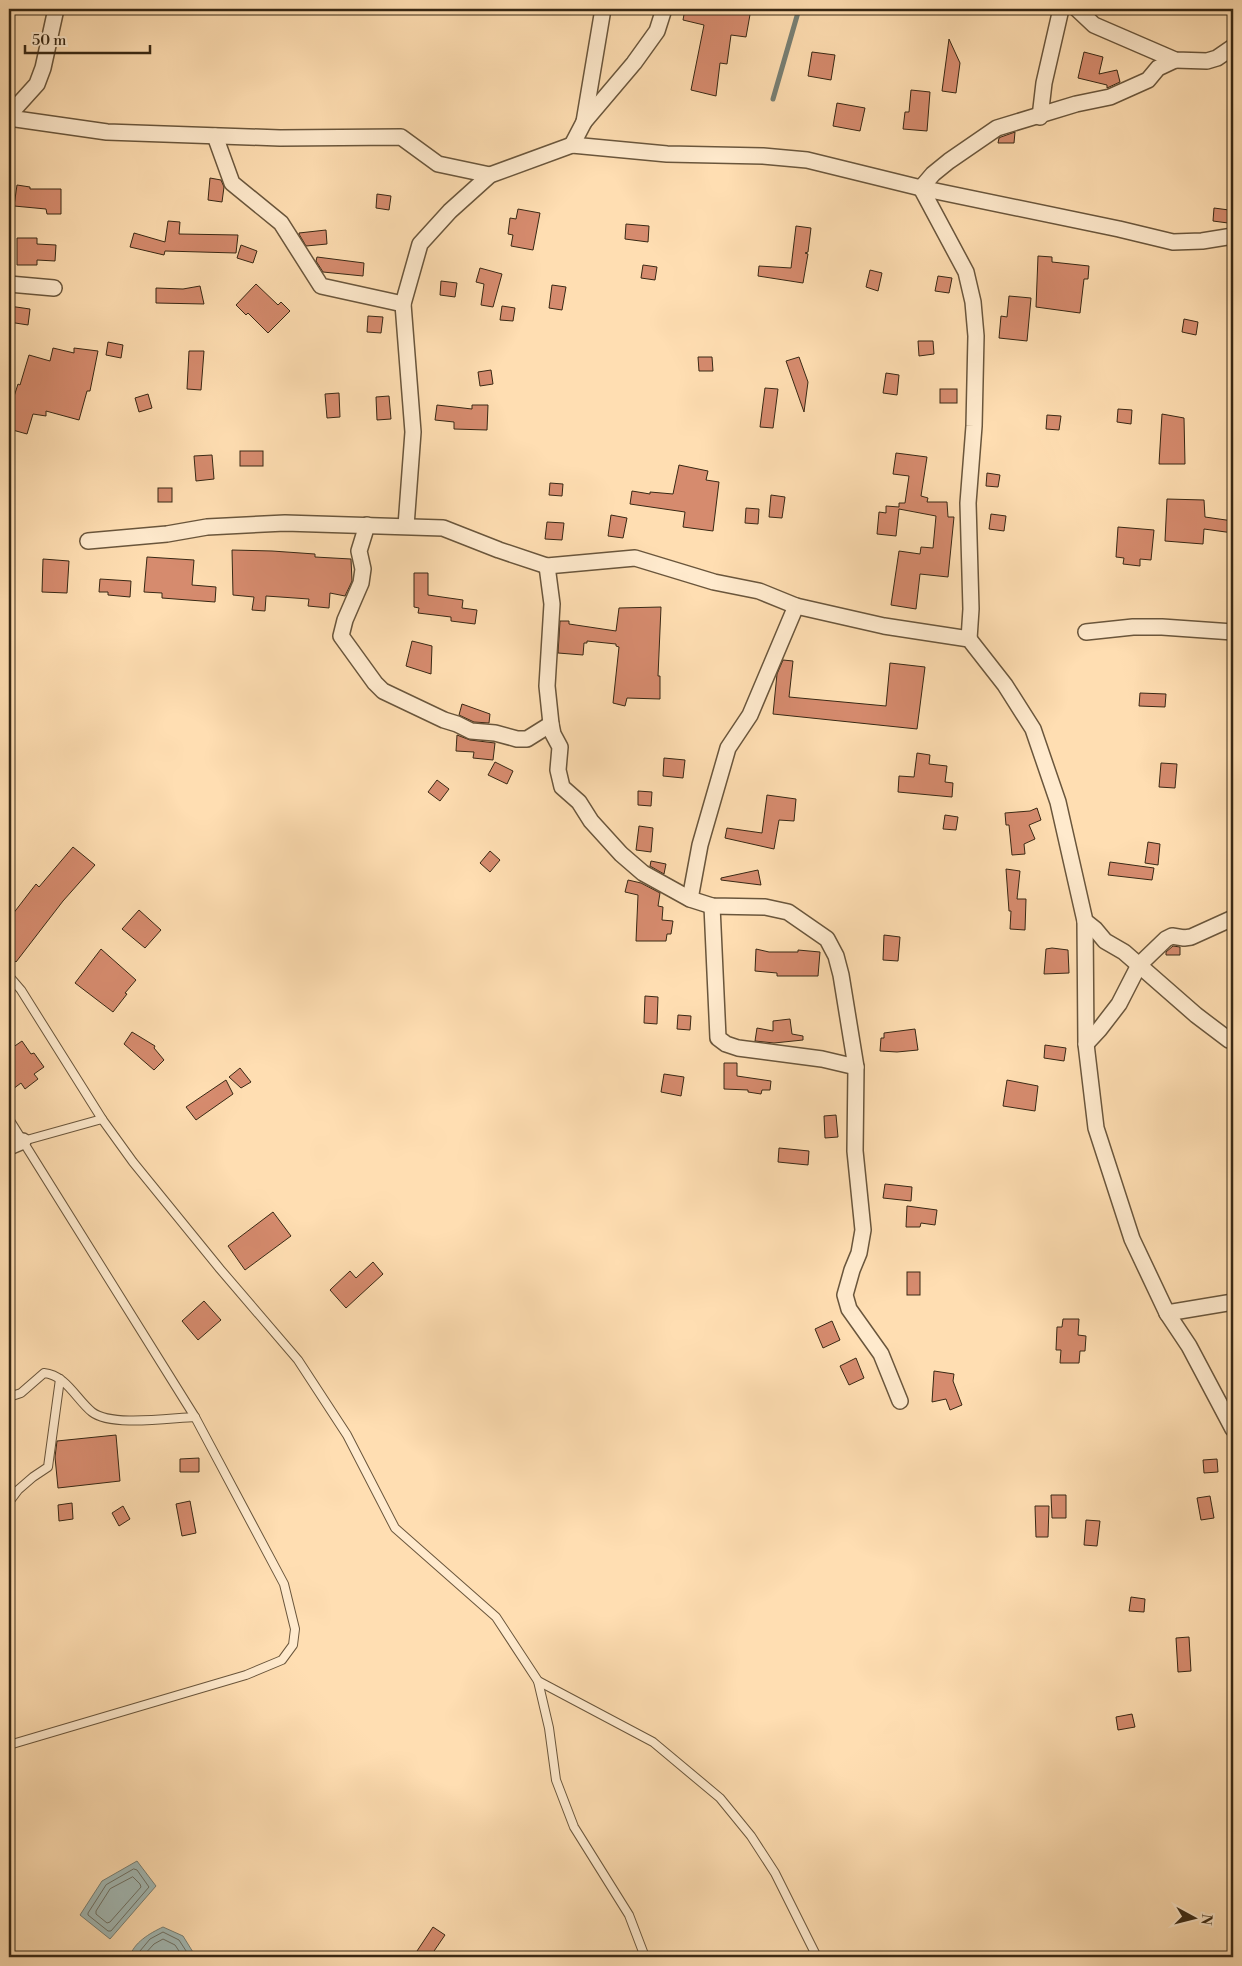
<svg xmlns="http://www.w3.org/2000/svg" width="1242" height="1966" font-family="'Libre Bodoni',serif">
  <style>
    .water { fill: #a3bab6; stroke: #788075 }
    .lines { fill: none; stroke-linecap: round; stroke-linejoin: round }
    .shore { stroke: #6e7165; stroke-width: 1 }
    .stream { stroke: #788075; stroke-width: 5 }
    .building { fill: #d68b6e; stroke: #382814 }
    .service-casing { stroke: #6a563c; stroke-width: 10 }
    .minor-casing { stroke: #6a563c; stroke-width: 18 }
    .service { stroke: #ffeacd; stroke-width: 8 }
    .minor { stroke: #ffeacd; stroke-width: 15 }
  </style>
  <rect width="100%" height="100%" fill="#ffdeb2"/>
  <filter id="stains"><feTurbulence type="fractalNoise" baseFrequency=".004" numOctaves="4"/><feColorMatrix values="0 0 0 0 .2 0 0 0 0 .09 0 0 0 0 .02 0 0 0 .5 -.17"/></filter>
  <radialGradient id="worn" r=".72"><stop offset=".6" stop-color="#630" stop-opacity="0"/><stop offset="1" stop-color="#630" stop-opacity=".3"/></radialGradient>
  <g class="water">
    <polygon points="137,1861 156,1886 110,1939 80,1915 102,1881"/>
    <path d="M163 1927 183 1936 196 1957H130C133 1943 150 1933 163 1927Z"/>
  </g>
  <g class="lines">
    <g class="shore">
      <polygon points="134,1869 137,1870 149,1887 111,1931 108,1931 88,1915 88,1913 106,1885"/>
      <polygon points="133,1877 140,1884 141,1887 110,1922 107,1923 96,1914 96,1911 110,1889"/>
      <polyline points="135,1957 150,1939 163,1932 179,1940 190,1957"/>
      <polyline points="142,1957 154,1944 163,1939 175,1945 183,1957"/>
    </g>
    <polyline class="stream" points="773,99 799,9"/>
  </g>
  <g class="building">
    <polygon points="685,9 751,9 746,37 731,35 727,64 720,63 716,96 691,90 704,25 683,20"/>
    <polygon points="949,39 960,63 956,93 942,91"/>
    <polygon points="812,52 835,55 831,80 808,76"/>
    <polygon points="1084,52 1103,57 1099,74 1117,70 1120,82 1107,88 1107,85 1078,78"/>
    <polygon points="911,90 930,92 927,131 903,129 905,112 909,112"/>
    <polygon points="837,103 865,108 860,131 833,126"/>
    <polygon points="1015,132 1014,143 998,143 999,138 1001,137"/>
    <polygon points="210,178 221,180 224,187 222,202 208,200"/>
    <polygon points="17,185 30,187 30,189 61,189 61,214 47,214 46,209 14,206"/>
    <polygon points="377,194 391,196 389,210 376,208"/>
    <polygon points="1214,208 1229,210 1228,223 1213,221"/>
    <polygon points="518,209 540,213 533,250 511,246 513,235 508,234 510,218 516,219"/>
    <polygon points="168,221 180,222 179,234 238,235 236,253 165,251 164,255 130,247 134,233 165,242"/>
    <polygon points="626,224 649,226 648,242 625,239"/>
    <polygon points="796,226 811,228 808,252 805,253 808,254 803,283 758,276 759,266 791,268"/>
    <polygon points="326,230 327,244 306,246 299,234 299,233"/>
    <polygon points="17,238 37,238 37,244 56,245 55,261 37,260 37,265 17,265"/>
    <polygon points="241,245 257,251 253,263 237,258"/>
    <polygon points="1038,256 1052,257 1052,262 1089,266 1088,279 1084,279 1080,313 1036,307"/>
    <polygon points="317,257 364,263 363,276 323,272 316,261"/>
    <polygon points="643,265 657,267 655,280 641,278"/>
    <polygon points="480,268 502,274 493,307 481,305 484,284 476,282"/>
    <polygon points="870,270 882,273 878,291 866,287"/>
    <polygon points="938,276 952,278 949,293 935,291"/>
    <polygon points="441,281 457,283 455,297 440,295"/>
    <polygon points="256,284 278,305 281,302 290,311 268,333 248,313 246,315 236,305"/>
    <polygon points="552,285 566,287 562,310 549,308"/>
    <polygon points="200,286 204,304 156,303 156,288 183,289"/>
    <polygon points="1009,296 1031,298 1027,341 999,338 1001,316 1007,317"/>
    <polygon points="9,306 30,309 28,325 9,322"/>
    <polygon points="502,306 515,308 513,321 500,320"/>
    <polygon points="368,316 383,317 381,333 367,332"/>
    <polygon points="1184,319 1198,322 1196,335 1182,332"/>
    <polygon points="918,341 933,341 934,354 919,356"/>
    <polygon points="108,342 123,345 121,358 106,355"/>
    <polygon points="53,348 74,353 74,348 98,351 90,391 87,391 79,420 46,411 46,416 33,414 27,434 9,429 9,405 11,406 18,384 20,385 29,355 50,361"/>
    <polygon points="189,351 204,351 201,390 187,389"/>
    <polygon points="698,357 712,357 713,371 699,371"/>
    <polygon points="799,357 808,382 804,412 786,361"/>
    <polygon points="491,370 493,384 480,386 478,372"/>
    <polygon points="886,373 899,375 897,395 883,393"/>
    <polygon points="765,388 778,389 773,428 760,427"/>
    <rect x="940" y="389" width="17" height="14"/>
    <polygon points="339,393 340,417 327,418 325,394"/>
    <polygon points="148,394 152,408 139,412 135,398"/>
    <polygon points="389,396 391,419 377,420 376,397"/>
    <polygon points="437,405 472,409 472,405 488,405 487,430 454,429 454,422 435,420"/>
    <polygon points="1118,409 1132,410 1131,424 1117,422"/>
    <polygon points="1162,414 1184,418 1185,464 1159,464"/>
    <polygon points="1047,415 1061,416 1059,430 1046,429"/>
    <rect x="240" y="451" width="23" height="15"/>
    <polygon points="896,453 927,457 921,496 928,498 927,502 947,502 948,517 954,517 948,577 920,574 916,609 891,605 899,551 920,554 921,547 933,548 936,516 899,509 896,536 877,534 879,512 886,513 886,506 899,507 899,503 905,503 909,476 893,474"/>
    <polygon points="212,455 214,479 196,481 194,456"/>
    <polygon points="679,465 708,471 706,480 719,482 713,531 683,527 685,512 630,504 632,491 650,494 650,492 673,494"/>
    <polygon points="987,473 1000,475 998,487 986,486"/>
    <polygon points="550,483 563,484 562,496 549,495"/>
    <rect x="158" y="488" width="14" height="14"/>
    <polygon points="771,495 785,497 782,518 769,517"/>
    <polygon points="1167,499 1204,500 1205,517 1233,521 1233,533 1204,529 1203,544 1165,541"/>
    <polygon points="746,508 759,509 758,524 745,523"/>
    <polygon points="991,514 1006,516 1004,531 989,529"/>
    <polygon points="611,515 627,518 623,538 608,536"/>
    <polygon points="547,522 564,523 562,540 545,539"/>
    <polygon points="1118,527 1154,530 1151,560 1140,559 1140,566 1123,564 1124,558 1116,557"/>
    <polygon points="232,550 272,551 315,554 315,557 351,559 352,581 345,596 330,593 329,608 308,606 309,599 266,596 265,611 252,610 254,597 233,595"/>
    <polygon points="147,557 194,560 192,585 216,587 215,602 162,598 162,593 144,592"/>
    <polygon points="43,559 69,561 67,593 42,592"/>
    <polygon points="414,573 428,573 428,595 463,600 462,608 477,610 475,624 451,621 451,617 418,613 419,608 414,607"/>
    <polygon points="100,579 131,581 130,597 108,595 108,592 99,592"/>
    <polygon points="661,607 658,676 660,676 660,699 627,698 625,706 613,703 619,647 616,646 616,644 587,641 587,643 584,643 583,655 558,653 560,621 569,621 569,624 616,631 619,608"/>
    <polygon points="412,641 432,646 431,674 406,666"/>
    <polygon points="783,660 793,661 789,697 886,706 890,663 925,667 917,729 773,714 777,674"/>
    <polygon points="1140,693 1166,694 1165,707 1139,706"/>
    <polygon points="462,704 490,714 489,723 474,722 459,715"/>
    <polygon points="457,735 470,740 495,743 493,760 473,758 474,752 456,751"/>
    <polygon points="917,753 930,755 929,764 947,766 945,782 953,783 952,797 898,792 899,776 914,777"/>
    <polygon points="664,758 685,760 683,778 663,776"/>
    <polygon points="495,762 513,771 507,784 488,775"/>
    <polygon points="1161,763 1177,764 1175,788 1159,787"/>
    <polygon points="437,780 449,789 440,801 428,792"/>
    <polygon points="638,791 652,792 651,806 638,805"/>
    <polygon points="767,795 796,799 794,821 779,820 774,849 725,838 727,828 762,833"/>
    <polygon points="1037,808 1041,820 1029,825 1035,839 1024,844 1025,854 1012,855 1009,825 1006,825 1005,813 1030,811"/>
    <polygon points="945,815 958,817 956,830 943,829"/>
    <polygon points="639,826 653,828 651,852 636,850"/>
    <polygon points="1148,842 1160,844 1158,865 1145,863"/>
    <polygon points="73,847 95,865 63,901 16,962 9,956 9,919 36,884 39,887"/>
    <polygon points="490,851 500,860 490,872 480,863"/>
    <polygon points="651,861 666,864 664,874 650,866"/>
    <polygon points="1110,862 1154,868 1152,880 1108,875"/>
    <polygon points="1006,869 1020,871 1017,899 1026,899 1025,930 1010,929 1011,911 1009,911"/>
    <polygon points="758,870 761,885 721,880 721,878"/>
    <polygon points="628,880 641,883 660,893 658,906 663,907 662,920 673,921 671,934 667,934 666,941 636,941 638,895 625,892"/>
    <polygon points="139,910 161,930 145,948 122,929"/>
    <polygon points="884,935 900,937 898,961 883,960"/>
    <polygon points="1173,946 1180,947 1180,955 1166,955 1166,952"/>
    <polygon points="1052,948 1068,950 1069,973 1044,974 1046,949"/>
    <polygon points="101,949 136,980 125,993 127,994 113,1012 75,983"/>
    <polygon points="756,949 769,952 798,952 798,950 820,952 818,976 777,976 777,973 755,971"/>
    <polygon points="645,996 658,997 657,1024 644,1023"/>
    <polygon points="678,1015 691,1016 690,1030 677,1029"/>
    <polygon points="790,1019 792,1034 803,1036 803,1040 774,1043 755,1041 757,1028 773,1031 773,1021"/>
    <polygon points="915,1029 918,1050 897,1052 880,1051 881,1038 884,1038 884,1033"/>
    <polygon points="132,1032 155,1046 154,1048 164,1060 154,1070 124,1044"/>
    <polygon points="22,1041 31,1054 34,1053 44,1067 34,1074 38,1079 25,1089 21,1083 9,1092 9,1050"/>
    <polygon points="1045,1045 1066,1048 1064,1061 1044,1058"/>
    <polygon points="724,1063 737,1063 737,1076 771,1081 770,1090 762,1090 761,1094 748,1092 748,1090 724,1089"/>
    <polygon points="240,1068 251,1082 241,1088 229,1077"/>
    <polygon points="664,1074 684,1077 681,1096 661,1092"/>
    <polygon points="226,1080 233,1094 196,1120 186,1107"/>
    <polygon points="1007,1080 1038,1086 1035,1111 1003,1106"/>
    <polygon points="836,1115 838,1137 825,1138 824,1116"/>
    <polygon points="779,1148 809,1151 808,1165 778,1162"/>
    <polygon points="885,1184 912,1187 911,1201 883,1198"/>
    <polygon points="907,1206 937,1210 935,1225 921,1223 920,1227 906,1227"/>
    <polygon points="273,1212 291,1236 245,1270 228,1246"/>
    <polygon points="373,1262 383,1274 346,1308 330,1290 350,1271 356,1278"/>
    <rect x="907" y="1272" width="13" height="23"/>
    <polygon points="204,1301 221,1320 198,1340 182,1321"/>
    <polygon points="1063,1319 1079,1319 1078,1335 1086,1336 1085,1351 1080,1351 1079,1363 1060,1363 1061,1350 1056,1350 1057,1327 1062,1327"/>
    <polygon points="832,1321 840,1340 823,1348 815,1329"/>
    <polygon points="856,1358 864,1378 849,1385 840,1366"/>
    <polygon points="934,1371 954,1374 953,1381 962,1405 950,1410 946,1399 932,1402"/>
    <polygon points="116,1435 120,1481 58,1488 55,1457 57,1441"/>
    <polygon points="199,1458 199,1472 180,1472 180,1459"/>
    <polygon points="1217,1459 1218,1472 1204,1473 1203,1460"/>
    <polygon points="1051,1495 1066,1495 1066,1518 1052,1518"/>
    <polygon points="1210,1496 1214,1518 1201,1520 1197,1498"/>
    <polygon points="190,1501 196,1533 182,1536 176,1504"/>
    <polygon points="72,1503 73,1519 59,1521 58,1505"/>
    <polygon points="123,1506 130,1519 119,1526 112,1513"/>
    <polygon points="1035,1506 1049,1506 1048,1537 1036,1537"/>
    <polygon points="1086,1520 1100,1521 1097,1546 1084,1545"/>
    <polygon points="1131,1597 1145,1599 1144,1612 1129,1611"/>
    <polygon points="1189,1637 1191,1671 1178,1672 1176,1638"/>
    <polygon points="1132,1714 1135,1727 1118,1730 1116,1717"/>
    <polygon points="433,1927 445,1935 430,1957 413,1957"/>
  </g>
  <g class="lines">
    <g class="service-casing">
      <g id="service">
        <polyline points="9,976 21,990 102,1119"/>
        <polyline points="9,1119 195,1417 284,1584 295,1629 293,1645 282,1660 246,1675 9,1745"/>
        <polyline points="23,1141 102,1119 133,1162 220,1269 298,1360 347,1435 395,1528 496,1617 538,1681 549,1728 556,1780 574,1827 629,1915 645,1957"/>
        <path d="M9 1397 21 1393 44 1373C66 1375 76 1399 92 1412 111 1427 170 1418 195 1417"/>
        <polyline points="9,1502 18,1490 33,1477 48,1467 60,1379"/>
        <polyline points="538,1681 653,1742 720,1798 751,1836 775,1873 817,1957"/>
      </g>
    </g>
    <g class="minor-casing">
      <g id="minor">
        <polyline points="1077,9 1094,25 1175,60 1207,61 1217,58 1233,47"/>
        <polyline points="9,115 37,84 43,68 56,9"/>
        <polyline points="1040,117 1044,83 1061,9"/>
        <polyline points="9,118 107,132 280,138 401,137 438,164 490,175"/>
        <polyline points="584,122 603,9"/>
        <polyline points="215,136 232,183 281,223 321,286 403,304"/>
        <polyline points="572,145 584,122 634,63 657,31 664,9"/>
        <polyline points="9,284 54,288"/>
        <polyline points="367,525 359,551 363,569 361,583 345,620 341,636 375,683 383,691 444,720 457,724 471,731 495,733 517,739 527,739 551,724"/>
        <polyline points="406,526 413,432 403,304 420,244 450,211 490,175 572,145 667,154 763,156 807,160 921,188 1119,229 1173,242 1202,241 1233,236"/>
        <polyline points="88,541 167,534 207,527 285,523 443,528 499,550 547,566 635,558 714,582 759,591 796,606 884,626 969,639 1005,685 1033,729 1058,802 1085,921 1095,929 1105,941 1124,952 1196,1015 1229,1040 1233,1041"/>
        <polyline points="547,566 552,604 547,686 551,724 553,734 560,747 558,770 562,787 579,802 591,821 621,854 643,873 690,899 712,906 765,907 788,912 827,939 836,956 841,975 856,1067 855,1151 863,1230 859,1253 852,1270 845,1295 849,1309 881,1354 900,1401"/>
        <polyline points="1086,632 1133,627 1162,627 1233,632"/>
        <polyline points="969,639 971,609 968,503 974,426 976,336 973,302 966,272 921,188 933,174 949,161 997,128 1076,104 1110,97 1148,80 1158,68 1175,60"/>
        <polyline points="690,899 700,845 728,748 750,715 796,606"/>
        <polyline points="712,906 718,1038 726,1044 738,1048 822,1059 856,1067"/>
        <polyline points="1085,921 1086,1044 1096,1128 1132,1239 1167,1313 1233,1302"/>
        <polyline points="1086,1044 1099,1030 1119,1004 1139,965 1166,939 1172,936 1184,938 1191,937 1233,918"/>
        <polyline points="9,1147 23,1141"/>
        <polyline points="1167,1313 1189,1346 1233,1429"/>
      </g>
    </g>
    <use href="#service" class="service"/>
    <use href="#minor" class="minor"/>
  </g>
  <rect width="1242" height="1966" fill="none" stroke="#ffdeb2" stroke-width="30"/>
  <rect x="10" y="10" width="1222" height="1946" fill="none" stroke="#382814" stroke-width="2.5"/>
  <rect x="15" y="15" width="1212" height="1936" fill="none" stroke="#382814"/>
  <g transform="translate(1194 1918) rotate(97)" stroke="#ffeacd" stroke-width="4" paint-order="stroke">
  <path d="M0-4L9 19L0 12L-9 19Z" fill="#382814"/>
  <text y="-8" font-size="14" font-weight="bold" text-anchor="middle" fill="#382814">N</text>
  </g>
  <path d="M25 45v8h125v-8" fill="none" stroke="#382814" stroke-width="2.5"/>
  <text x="32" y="45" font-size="15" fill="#382814" stroke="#ffeacd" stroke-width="4" paint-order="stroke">50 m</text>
  <rect width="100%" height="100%" filter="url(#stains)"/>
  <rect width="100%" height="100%" fill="url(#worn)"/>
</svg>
